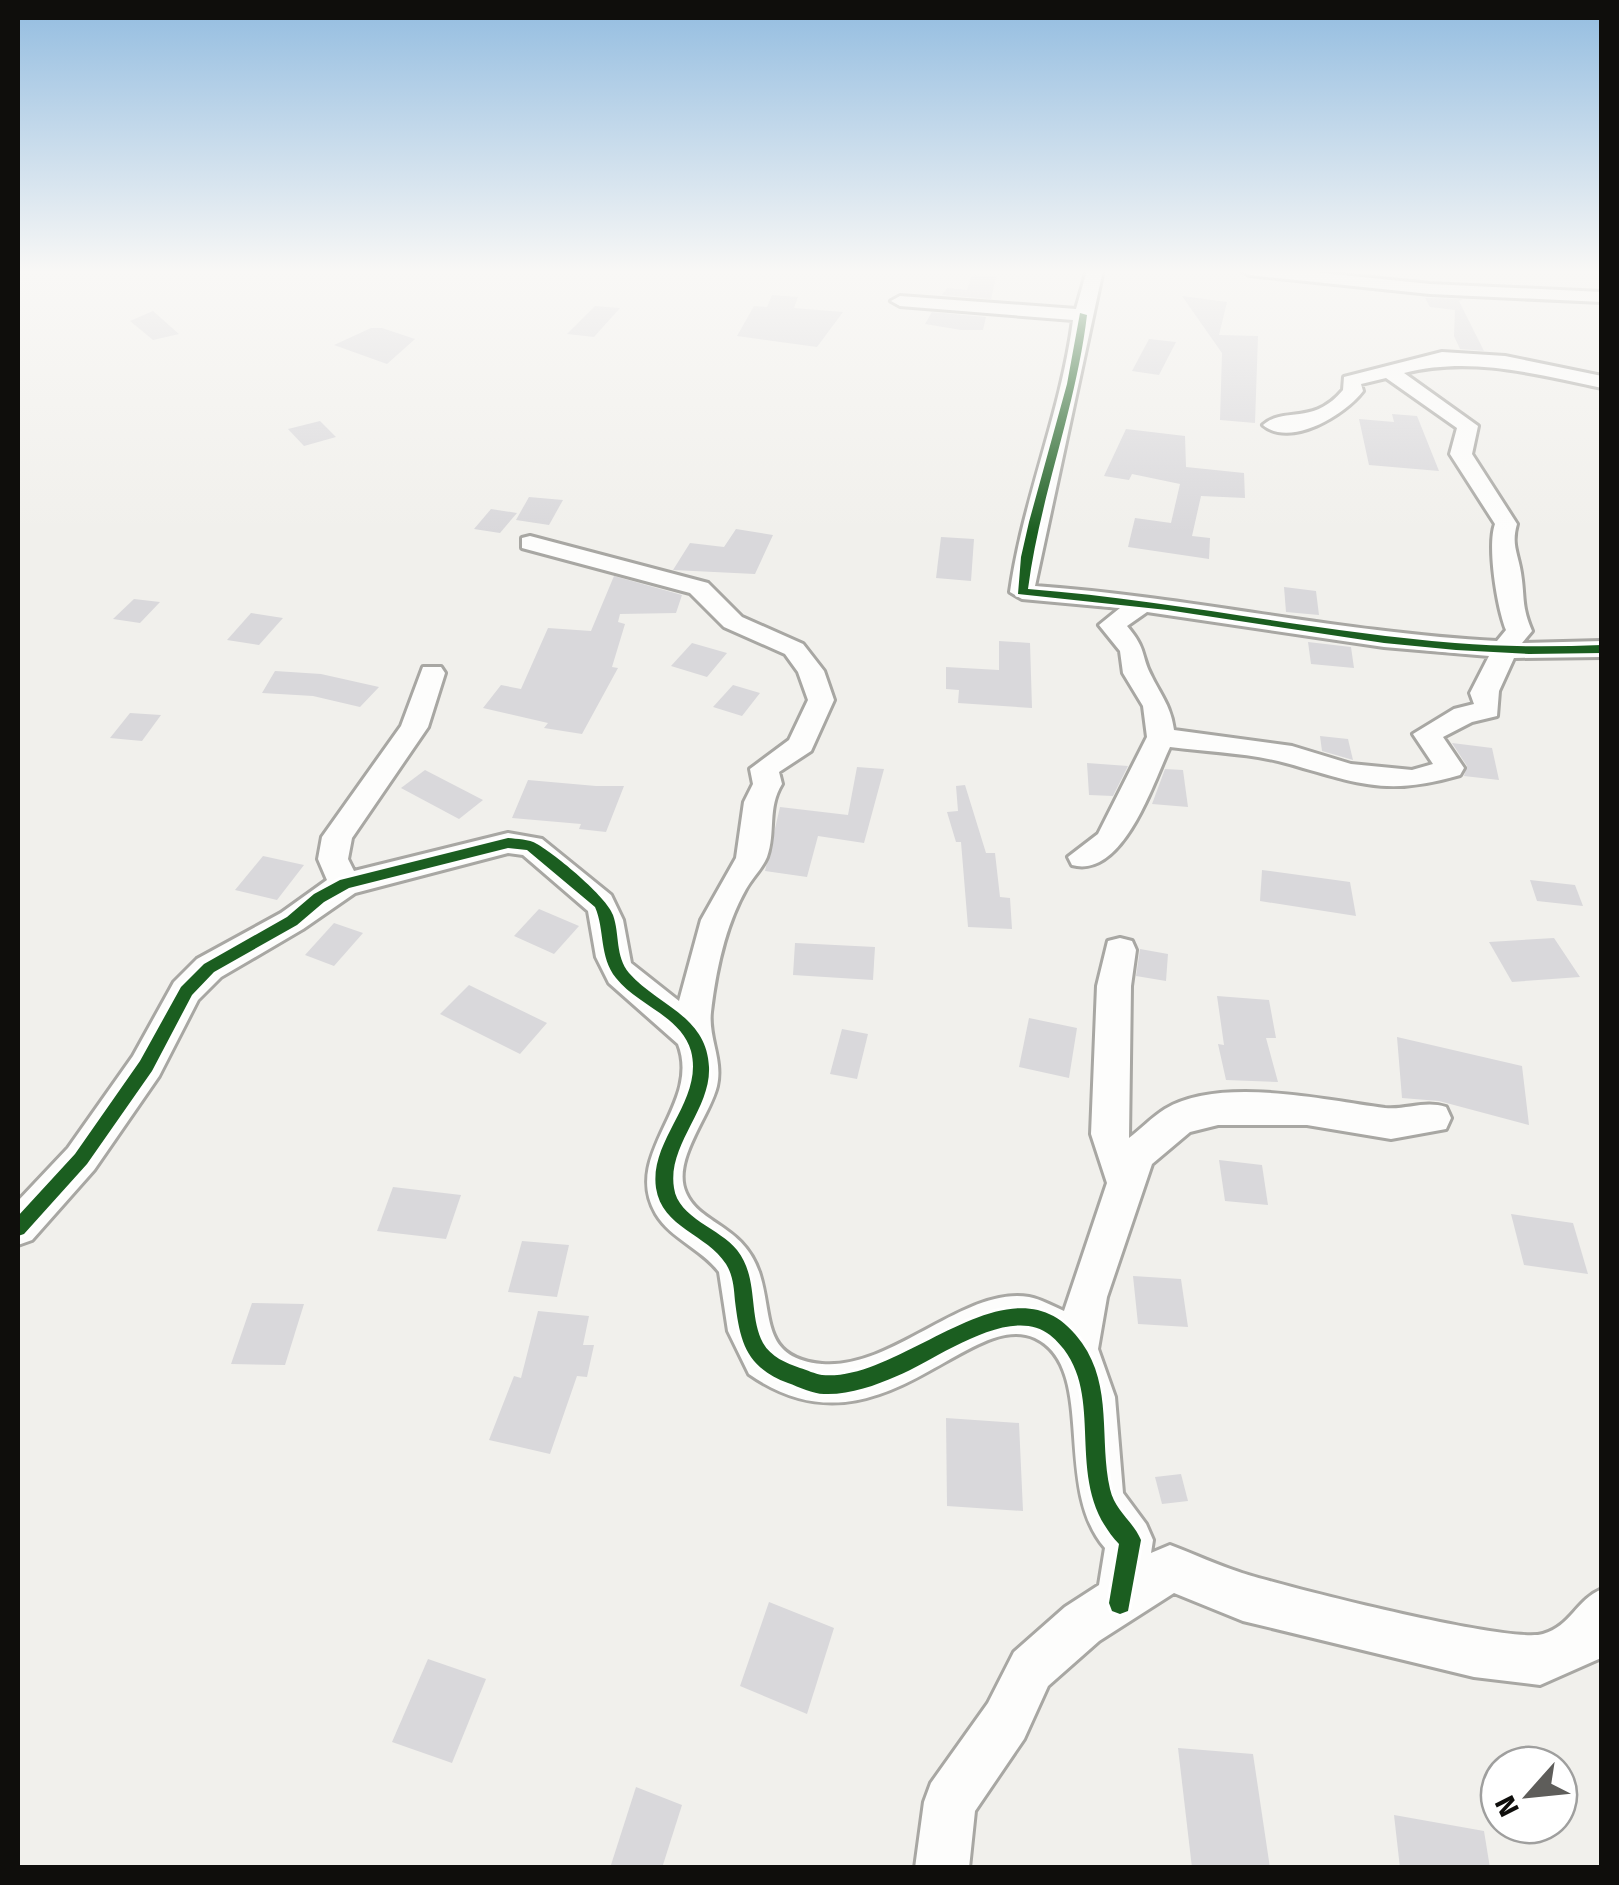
<svg xmlns="http://www.w3.org/2000/svg" width="1619" height="1885" font-family="'Fira Sans',sans-serif">
  <style>
    .building { fill: #d9d8db }
    .lines { fill: none; stroke-linecap: round; stroke-linejoin: round }
    .minor-casing { stroke: #a8a7a3; stroke-width: 6 }
    .minor { fill: #fdfdfc; fill-rule: evenodd }
    .cycleway-casing { stroke: #fff; stroke-width: 6 }
    .cycleway { fill: #1b5e20; fill-rule: evenodd }
  </style>
  <rect width="100%" height="100%" fill="#f1f0ec"/>
  <g class="building">
    <polygon points="972,275 996,277 991,299 942,295 947,288 967,290"/>
    <polygon points="772,295 798,297 794,308 843,312 817,347 737,336 754,306 767,307"/>
    <polygon points="1182,296 1227,302 1219,335 1258,336 1255,423 1220,420 1222,353"/>
    <polygon points="1425,298 1463,299 1459,301 1484,351 1460,349 1454,336 1455,310 1430,307"/>
    <polygon points="595,306 620,308 594,337 567,334"/>
    <polygon points="153,311 179,334 153,340 130,321"/>
    <polygon points="932,312 986,317 983,330 961,330 925,324"/>
    <polygon points="371,328 382,328 415,339 387,364 334,345"/>
    <polygon points="1149,339 1176,342 1159,375 1132,371"/>
    <polygon points="1392,414 1417,416 1439,471 1369,465 1359,419 1394,422"/>
    <polygon points="320,421 336,437 304,446 288,429"/>
    <polygon points="1126,429 1185,436 1186,467 1244,473 1245,498 1201,496 1192,536 1210,538 1209,559 1128,547 1135,518 1171,523 1180,484 1132,474 1129,480 1104,476"/>
    <polygon points="529,497 563,500 549,525 516,520"/>
    <polygon points="491,509 517,513 500,533 474,529"/>
    <polygon points="736,529 773,535 755,574 673,570 690,543 724,547"/>
    <polygon points="941,537 974,539 971,581 936,578"/>
    <polygon points="614,576 682,595 676,613 620,614 618,622 625,624 612,667 618,668 582,734 544,728 548,723 483,708 501,685 521,689 548,628 591,631"/>
    <polygon points="1284,587 1316,591 1319,615 1286,612"/>
    <polygon points="134,599 160,602 140,623 113,619"/>
    <polygon points="251,613 283,618 259,645 227,640"/>
    <polygon points="999,641 1030,643 1032,708 958,703 959,690 946,689 946,667 999,670"/>
    <polygon points="1308,642 1351,647 1354,668 1311,664"/>
    <polygon points="692,643 727,653 707,677 671,666"/>
    <polygon points="275,671 321,674 379,687 360,707 313,696 262,693"/>
    <polygon points="733,685 760,693 742,716 713,707"/>
    <polygon points="130,713 161,715 142,741 110,738"/>
    <polygon points="1320,736 1348,739 1353,760 1322,751"/>
    <polygon points="1452,743 1492,748 1499,780 1464,776 1467,766"/>
    <polygon points="1087,763 1128,766 1113,796 1089,795"/>
    <polygon points="857,767 884,769 864,843 818,836 807,877 765,871 780,807 848,815"/>
    <polygon points="1165,769 1183,770 1188,807 1152,804"/>
    <polygon points="425,770 483,800 459,819 401,788"/>
    <polygon points="528,780 596,786 624,786 606,832 579,829 581,824 512,818"/>
    <polygon points="965,785 986,853 995,853 1000,897 1010,898 1012,929 968,927 961,842 956,842 947,812 958,811 956,786"/>
    <polygon points="263,856 304,865 277,900 235,890"/>
    <polygon points="1262,870 1350,882 1356,916 1260,901"/>
    <polygon points="1530,880 1575,885 1583,906 1537,901"/>
    <polygon points="539,909 579,926 554,954 514,936"/>
    <polygon points="334,923 363,933 334,966 305,955"/>
    <polygon points="1554,938 1580,977 1512,982 1489,942"/>
    <polygon points="795,943 875,947 873,980 793,975"/>
    <polygon points="1140,949 1168,954 1166,981 1136,976"/>
    <polygon points="469,985 547,1023 520,1054 440,1014"/>
    <polygon points="1217,996 1269,1000 1276,1038 1266,1038 1278,1082 1226,1080 1218,1044 1224,1045"/>
    <polygon points="1029,1018 1077,1028 1069,1078 1019,1067"/>
    <polygon points="842,1029 868,1034 857,1079 830,1074"/>
    <polygon points="1397,1037 1522,1066 1529,1125 1439,1101 1402,1098"/>
    <polygon points="1219,1160 1262,1165 1268,1205 1225,1201"/>
    <polygon points="393,1187 461,1195 446,1239 377,1231"/>
    <polygon points="1511,1214 1573,1223 1588,1274 1524,1265"/>
    <polygon points="522,1241 569,1245 557,1297 508,1292"/>
    <polygon points="1133,1276 1181,1279 1188,1327 1138,1324"/>
    <polygon points="252,1303 304,1304 285,1365 231,1364"/>
    <polygon points="538,1311 589,1316 583,1345 594,1345 587,1377 577,1376 550,1454 489,1440 514,1376 521,1378"/>
    <polygon points="946,1418 1019,1423 1023,1511 947,1506"/>
    <polygon points="1181,1474 1188,1501 1162,1504 1155,1477"/>
    <polygon points="769,1602 834,1628 807,1714 740,1686"/>
    <polygon points="428,1659 486,1679 452,1763 392,1742"/>
    <polygon points="1178,1748 1253,1754 1270,1868 1192,1868"/>
    <polygon points="636,1787 682,1805 662,1868 610,1868"/>
    <polygon points="1394,1815 1484,1831 1490,1868 1400,1868"/>
  </g>
  <g class="lines">
    <g class="minor-casing">
      <g id="minor">
        <path d="M1087 270H1103L1035 586C1190 597 1342 633 1497 641L1506 630C1497 607 1487 546 1495 524L1450 454 1457 428 1386 378 1361 384 1363 391C1345 415 1290 448 1263 425 1285 406 1313 426 1343 390L1344 377 1442 352 1505 356 1602 376V388C1535 374 1471 356 1404 373L1478 426 1472 454 1517 524C1511 545 1518 553 1521 573 1525 598 1521 605 1532 631L1522 643 1602 641V657L1514 658 1499 691 1497 716 1472 722 1443 737 1464 768 1460 775C1385 797 1358 783 1286 763 1249 753 1208 752 1170 747 1153 783 1123 879 1072 865L1068 857 1098 834 1147 737 1143 706 1123 673 1120 651 1099 625 1120 608 1022 599 1010 592C1023 499 1061 413 1073 320L900 306 891 301 900 296 1076 309ZM1147 612 1384 647 1489 656 1470 693 1474 704 1454 709 1413 734 1433 764 1412 770 1351 764 1292 746 1174 730C1171 707 1162 697 1152 677 1140 655 1148 651 1127 626Z"/>
        <polygon points="1241,270 1293,270 1430,284 1602,292 1602,302 1430,294 1249,275"/>
        <path d="M530 536 708 583 742 617 803 644 824 671 834 700 811 751 779 772 782 784C767 808 776 832 767 857 762 869 752 878 746 889 725 926 716 970 711 1012 708 1038 723 1059 717 1086 710 1116 671 1161 686 1193 700 1225 745 1225 760 1275 773 1317 761 1358 822 1364 892 1370 965 1286 1029 1297 1040 1299 1053 1306 1064 1311L1107 1183 1091 1134 1097 986 1108 941 1120 938 1132 941 1136 950 1131 986 1129 1138C1141 1129 1152 1117 1165 1109 1220 1076 1325 1100 1385 1108 1407 1110 1425 1100 1446 1107L1451 1118 1446 1129 1391 1139 1307 1125H1218L1190 1132 1152 1164 1107 1297 1098 1349 1115 1397 1123 1493 1146 1524 1153 1540 1151 1553 1170 1545C1194 1554 1217 1565 1242 1573 1286 1587 1508 1644 1543 1634 1571 1626 1576 1600 1602 1589L1601 1658 1540 1685 1474 1677 1243 1621 1174 1593 1099 1641 1048 1686 1024 1739 975 1811 969 1868H915L924 1802 931 1783 988 1703 1014 1652 1065 1607 1099 1585 1105 1548C1052 1487 1098 1368 1035 1338 968 1307 878 1465 749 1374L728 1331 719 1272C702 1249 671 1239 656 1214 621 1154 702 1105 678 1044L609 983 596 957 588 911 523 855 508 853 355 893 303 929 221 977 198 1000 159 1076 94 1170 32 1240 18 1245V1201L68 1148 133 1056 174 982 197 959 281 913 327 880 318 859 322 837 401 726 423 667H441L445 673 428 727 352 838 348 859 354 871 508 833 542 839 611 895 623 920 631 963 679 1001 701 920 736 858 744 802 753 784 750 769 789 740 808 700 798 672 785 654 724 627 690 593 522 548V538Z"/>
      </g>
    </g>
    <use href="#minor" class="minor"/>
    <g class="cycleway-casing">
      <g id="cycleway">
        <path d="M1080 313 1087 315C1076 408 1040 496 1028 589 1171 600 1312 631 1455 643 1504 647 1553 647 1602 645V653L1529 654 1456 650 1384 643 1167 610 1018 594 1021 557 1029 522 1067 384Z"/>
        <path d="M508 838C517 839 529 839 537 844 555 854 607 897 613 915 620 935 615 956 629 973 657 1005 707 1016 709 1067 711 1110 667 1145 674 1188 678 1218 721 1229 737 1250 759 1278 748 1314 763 1343 771 1357 786 1363 800 1368 807 1370 815 1374 822 1375 905 1383 1015 1246 1082 1343 1113 1387 1099 1440 1110 1489 1115 1511 1133 1521 1141 1540L1128 1611 1120 1614 1112 1611 1109 1603 1119 1544C1057 1479 1114 1388 1050 1335 1010 1303 936 1360 897 1376 874 1386 849 1395 824 1394 813 1394 799 1387 788 1383 746 1367 740 1342 735 1301 734 1288 733 1275 726 1264 707 1234 662 1228 656 1188 649 1139 704 1101 691 1051 681 1016 637 1005 616 978 599 957 605 930 595 907L527 850 508 848 349 888 324 902 297 925 214 972 192 995 152 1071 87 1164 24 1234 18 1236V1216L75 1154 140 1061 181 987 204 964 287 917 314 894 340 880Z"/>
      </g>
    </g>
    <use href="#cycleway" class="cycleway"/>
  </g>
  <linearGradient id="sky" x2="0" y2="1"><stop stop-color="#92bce0"/><stop offset="0.51" stop-color="#f9f8f6"/><stop offset="1" stop-color="#f9f8f6" stop-opacity="0"/></linearGradient>
  <rect width="1619" height="533" fill="url(#sky)"/>
  <rect width="1619" height="1885" fill="none" stroke="#0f0e0c" stroke-width="40"/>
  <g transform="translate(1529 1795) rotate(243)"><circle r="48" fill="#ffffff" stroke="#9f9f9e" stroke-width="2.5"/>
  <path d="M0-8L18 38L0 25L-18 38Z" fill="#5e5d5a"/>
  <text y="-15" font-size="28" font-weight="bold" text-anchor="middle" fill="#0f0e0c">N</text>
  </g>
</svg>
